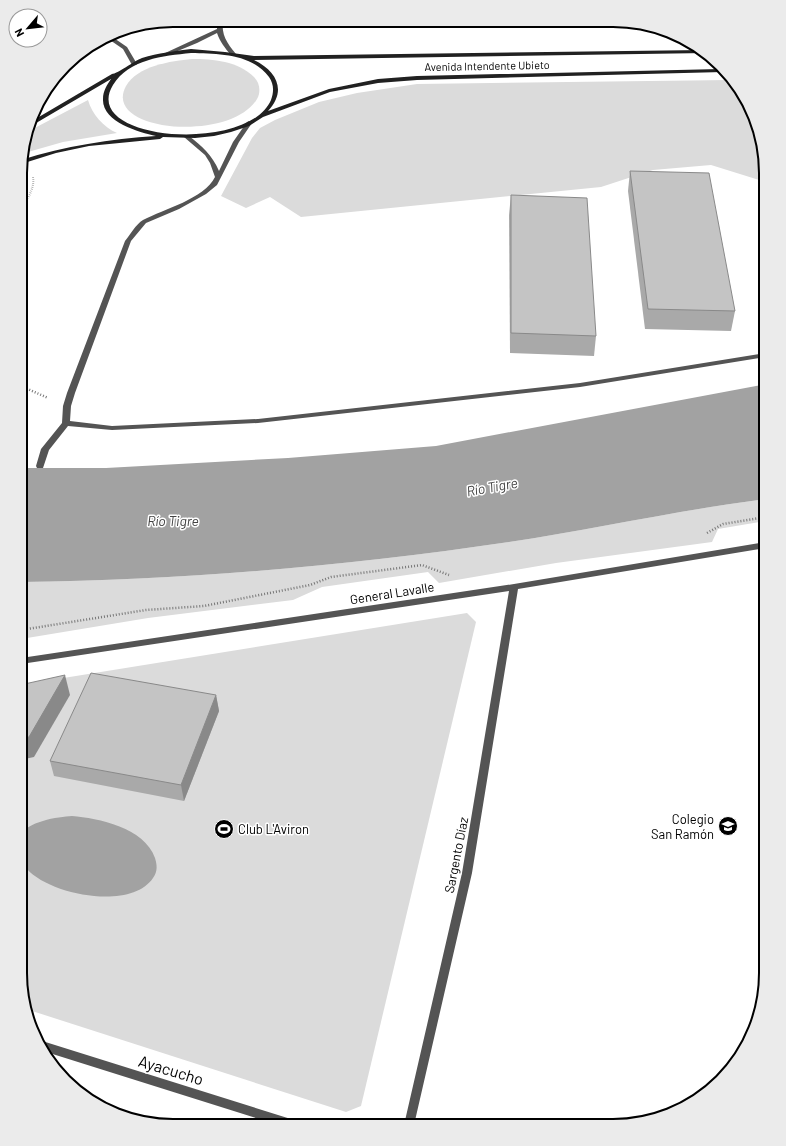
<svg xmlns="http://www.w3.org/2000/svg" width="786" height="1146" font-family="Barlow,sans-serif">
  <style>
    .green { fill: #dbdbdb }
    .water { fill: #a2a2a2 }
    .lines { fill: none; stroke-linecap: round; stroke-linejoin: round }
    .path-far1 { stroke: #767676; stroke-width: 2; stroke-dasharray: 0.5 1.5; stroke-linecap: butt }
    .path { stroke: #767676; stroke-width: 2.5; stroke-dasharray: 1 2; stroke-linecap: butt }
    .lane { fill: #545454; fill-rule: evenodd }
    .street { fill: #545454; fill-rule: evenodd }
    .secondary { fill: #212121; fill-rule: evenodd }
    .wall { fill: #a9a9a9 }
    .shaded-wall { fill: #898989 }
    .building { fill: #c4c4c4; stroke: #898989 }
    .labels { text-anchor: middle; stroke-width: 3; stroke-linejoin: round; paint-order: stroke }
    .far-street-label { font-size: 11px; fill: #000; stroke: #fff }
    .street-label { font-size: 13px; fill: #000; stroke: #fff }
    .poi-label { font-size: 13px; fill: #000; stroke: #fff; text-anchor: end }
    .water-label { font-size: 14px; font-style: italic; fill: #434343; stroke: #fff }
    .near-street-label { font-size: 16px; fill: #000; stroke: #fff }
    .rim { fill: none; stroke: #000; stroke-width: 2 }
  </style>
  <rect width="100%" height="100%" fill="#fff"/>
  <g class="green">
    <path d="M192 59C213 59 238 61 254 77 260 83 261 92 257 99 231 143 101 132 126 86 137 66 171 61 192 59Z"/>
    <polygon points="729,80 750,106 766,173 766,182 711,165 653,170 601,187 301,217 270,197 246,208 221,196 252,138 260,128 275,120 319,102 357,93 417,84"/>
    <path d="M88 100C92 114 103 127 117 133L63 142 21 154 29 131Z"/>
    <path d="M766 499V521L718 529 712 542 556 563 439 583 428 572 322 587 293 600 148 618 21 639V582C185 580 347 566 509 542 595 529 680 510 766 499Z"/>
    <polygon points="467,613 476,622 361,1106 346,1112 29,1010 20,973 20,685"/>
  </g>
  <g class="water">
    <path d="M766 384V499C680 510 595 529 509 542 347 566 185 580 21 582V468H106L288 458 436 446Z"/>
    <path d="M72 816C98 818 145 828 155 858 157 865 158 871 153 878 131 911 50 895 27 869 22 862 20 855 20 847 20 844 20 840 20 837 26 821 58 817 72 816Z"/>
  </g>
  <g class="lines">
    <path class="path-far1" d="M21 206C28 201 35 186 33 177"/>
    <g class="path">
      <polyline points="21,386 48,398"/>
      <polyline points="707,533 723,524 766,517"/>
      <polyline points="21,630 146,610 204,606 310,585 331,577 422,565 449,575"/>
    </g>
    <path class="lane" d="M249 121 252 123 239 142 217 185 206 194 179 209 146 223 131 241 75 393 71 406 70 421 112 426 258 419 580 383 766 353V357L580 387 258 423 112 430 68 426 49 450 43 468H37L36 466 41 449 62 423 63 406 67 393 125 241C130 235 136 224 143 220 164 209 204 199 215 177L210 163 205 155 184 137 189 136C202 146 212 155 219 171L233 142 247 122Z"/>
    <g class="street">
      <path d="M217 20H223C221 35 227 43 236 54L235 55H231C225 48 220 42 217 33L197 43 168 55 163 54 217 29Z"/>
      <polygon points="111,36 127,47 137,64 136,65 132,65 123,49 107,38"/>
      <polygon points="766,542 766,548 518,589 472,873 414,1125 404,1125 462,873 509,591 21,664 21,658 514,584"/>
      <polygon points="39,1040 294,1120 298,1121 299,1125 278,1125 43,1051 36,1041"/>
    </g>
    <path class="secondary" d="M191 49 225 52 254 56 704 50 707 53 254 60C277 71 287 91 268 111L329 89 378 79 417 76 720 69 723 72 417 80 378 83 330 92 263 117 249 126 231 132 214 136 195 138 163 137 160 139 89 146 56 153 21 164V160C65 146 110 139 156 136 139 132 102 122 103 99 103 91 107 85 111 79L31 126 32 121 112 74C117 74 134 61 142 58 158 53 175 51 191 49ZM191 53C218 54 251 53 269 77 274 84 274 92 271 100 248 154 79 141 113 85 129 59 163 56 191 53Z"/>
  </g>
  <g class="wall">
    <polygon points="630,171 735,311 731,331 645,329 628,191"/>
    <polygon points="511,195 596,336 594,356 510,353 509,215"/>
    <polygon points="216,695 219,711 184,801 54,776 50,761"/>
  </g>
  <g class="shaded-wall">
    <polygon points="65,675 70,695 34,757 20,760 20,739"/>
    <polygon points="216,695 219,711 184,801 181,785"/>
  </g>
  <g class="building">
    <polygon points="630,171 709,173 735,311 648,309"/>
    <polygon points="511,195 587,198 596,336 511,333"/>
    <polygon points="91,673 216,695 181,785 50,761"/>
    <polygon points="65,675 29,737 20,739 20,685"/>
  </g>
  <defs>
    <g id="school-disc" transform="scale(1)"><circle r="9.5" fill="#000" stroke="#fff"/><path d="M0-5L7-2L0 1L-7-2ZM-4 1L0 2.5L4 1V4Q0 6-4 4Z" fill="#fff"/></g>
    <g id="stadium-disc" transform="scale(1)"><circle r="9.5" fill="#000" stroke="#fff"/><path d="M0-5a6.5 5 0 1 0 0 10a6.5 5 0 1 0 0-10ZM-3.5-1.8h7v3.6h-7Z" fill="#fff"/></g>
  </defs>
  <g fill-rule="evenodd">
    <use href="#school-disc" x="728" y="826"/>
    <use href="#stadium-disc" x="224" y="829"/>
  </g>
  <g class="labels">
    <g class="far-street-label">
      <text transform="translate(487 66) rotate(-1)" y="4">Avenida Intendente Ubieto</text>
    </g>
    <g class="street-label">
      <text transform="translate(392 593) rotate(-9)" y="5">General Lavalle</text>
      <text transform="translate(456 855) rotate(-79)" y="5">Sargento Díaz</text>
    </g>
    <g class="poi-label">
      <text x="714" y="824">Colegio<tspan x="714" dy="15">San Ramón</tspan></text>
      <text x="238" y="834" text-anchor="start">Club L'Aviron</text>
    </g>
    <g class="water-label">
      <text transform="translate(492 487) rotate(-10)" y="5">Río Tigre</text>
      <text x="173" y="526">Río Tigre</text>
    </g>
    <g class="near-street-label">
      <text transform="translate(171 1070) rotate(17)" y="6">Ayacucho</text>
    </g>
  </g>
  <path d="M0 0H786V1146H0ZM173 27H613A146 146 0 0 1 759 173V973A146 146 0 0 1 613 1119H173A146 146 0 0 1 27 973V173A146 146 0 0 1 173 27Z" fill="#ebebeb" fill-rule="evenodd"/>
  <path class="rim" d="M173 27H613A146 146 0 0 1 759 173V973A146 146 0 0 1 613 1119H173A146 146 0 0 1 27 973V173A146 146 0 0 1 173 27Z"/>
  <g transform="translate(28 28) rotate(242)"><circle r="19" fill="#ffffff" stroke="#999999"/>
  <path d="M0-3L7 15L0 10L-7 15Z" fill="#000000"/>
  <text y="-6" font-size="11" font-weight="bold" text-anchor="middle" fill="#000000">N</text>
  </g>
</svg>
